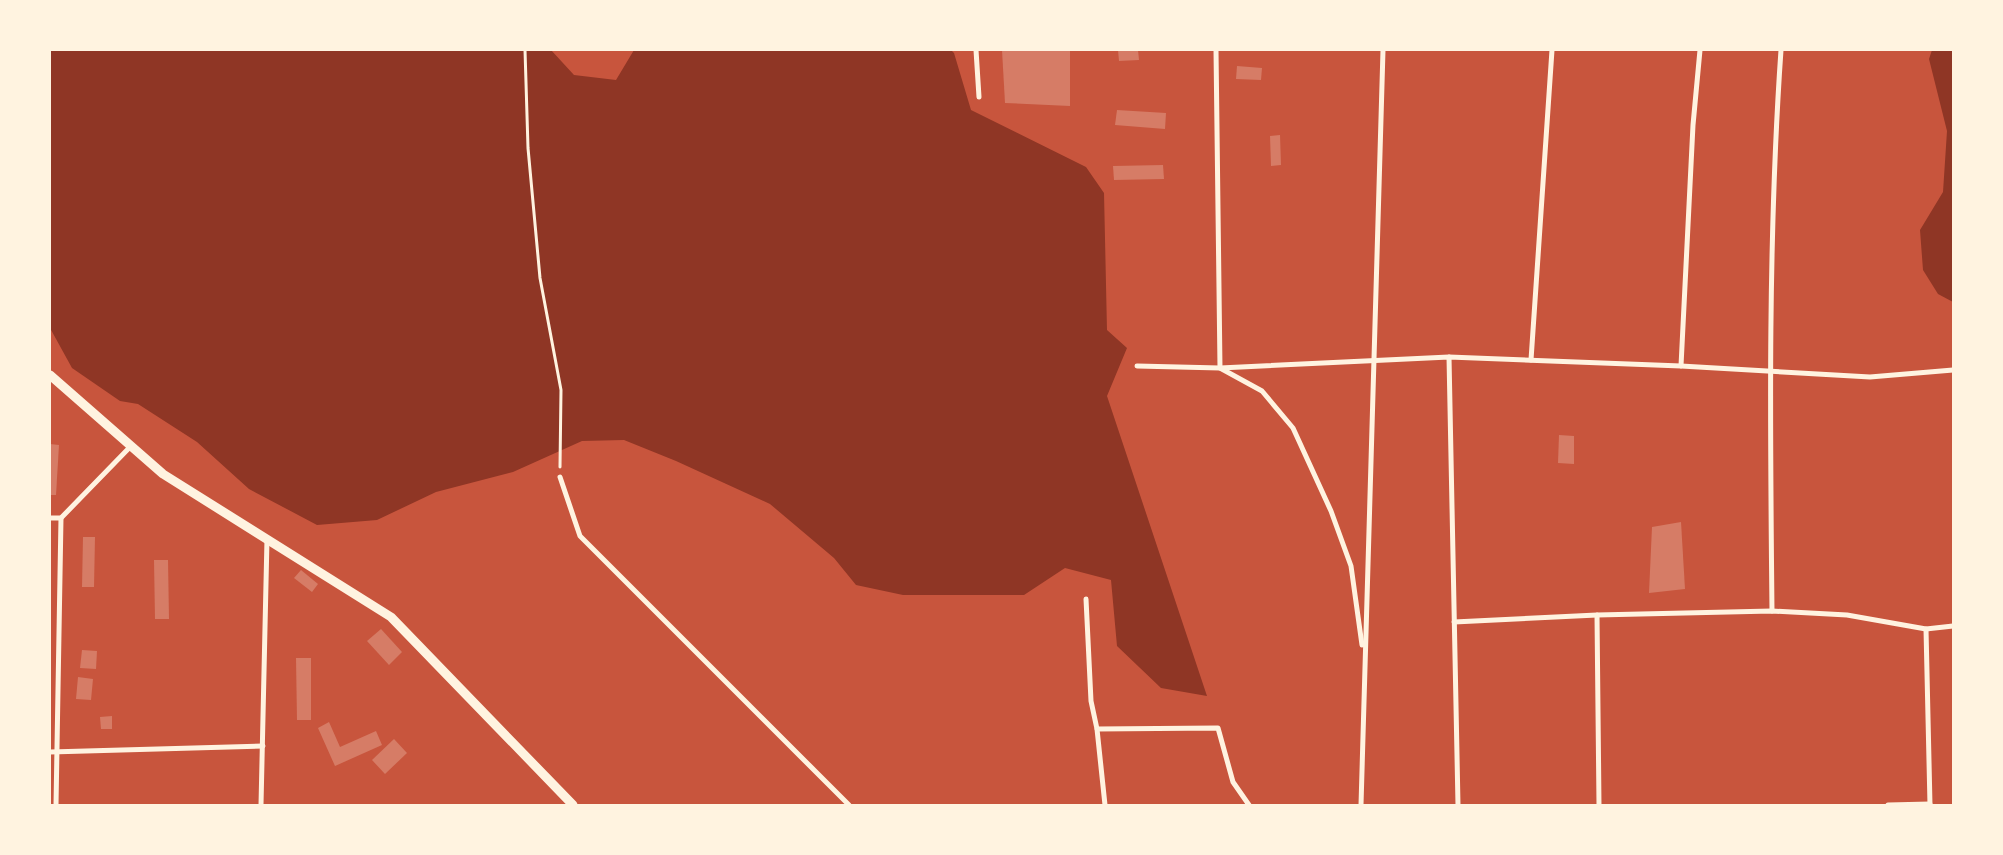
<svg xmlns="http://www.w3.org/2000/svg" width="2003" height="855" font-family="'Open Sans',sans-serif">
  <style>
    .water { fill: #8f3625 }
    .building { fill: #d67c66 }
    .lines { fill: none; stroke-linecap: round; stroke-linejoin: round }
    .path { stroke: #fff3e0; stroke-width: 3 }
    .minor { stroke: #fff3e0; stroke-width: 5 }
    .secondary { stroke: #fff3e0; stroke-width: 9 }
  </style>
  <rect width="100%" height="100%" fill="#c8553d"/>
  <g class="water">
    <polygon points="50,50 551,50 574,75 616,80 634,50 951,50 954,53 971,110 1086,167 1104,193 1107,330 1127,348 1107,396 1207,696 1161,688 1117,646 1111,580 1065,568 1024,595 903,595 856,585 834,558 770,504 676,461 624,440 582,441 513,472 436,492 377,520 317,525 249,489 197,442 138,404 120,401 72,368 50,328"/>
    <polygon points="1932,50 1953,50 1953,302 1938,294 1923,270 1920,230 1943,192 1947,131 1929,59"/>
  </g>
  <g class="building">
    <polygon points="1002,50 1070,50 1070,106 1005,103"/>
    <polygon points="1118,50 1138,50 1139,60 1119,61"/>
    <polygon points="1237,66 1262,68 1261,80 1236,79"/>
    <polygon points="1117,110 1166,113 1165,129 1115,125"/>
    <polygon points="1280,135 1281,165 1271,166 1270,136"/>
    <polygon points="1163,165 1164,179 1114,180 1113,166"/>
    <polygon points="1559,435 1574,436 1574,464 1558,463"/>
    <polygon points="50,444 59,445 56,495 50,495"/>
    <polygon points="1681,522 1685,589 1649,593 1652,527"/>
    <polygon points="83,537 95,537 94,587 82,587"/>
    <polygon points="154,560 168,560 169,619 155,619"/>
    <polygon points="301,570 318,584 312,592 294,578"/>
    <polygon points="381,629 402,652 389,665 367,641"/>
    <polygon points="82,650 97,651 96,669 80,668"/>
    <polygon points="296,658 311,658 311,720 297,720"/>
    <polygon points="78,677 93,679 91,700 76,699"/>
    <polygon points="112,716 112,729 101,729 100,717"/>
    <polygon points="329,722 340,747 376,731 382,745 335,766 318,728"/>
    <polygon points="394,739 407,753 385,774 372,760"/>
  </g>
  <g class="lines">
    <polyline class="path" points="525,50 528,148 540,278 561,390 560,467"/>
    <g class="minor">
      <polyline points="976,50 979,97"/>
      <polyline points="1216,50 1220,368 1262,391 1293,428 1331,511 1351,566 1362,645"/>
      <polyline points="1449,357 1458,805"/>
      <polyline points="1531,360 1552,50"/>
      <polyline points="1137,366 1220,368 1449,357 1681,366 1870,377 1953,370"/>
      <polyline points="1681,366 1693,125 1700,50"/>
      <polyline points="560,477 580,536 849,805"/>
      <polyline points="50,518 61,518 131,446"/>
      <polyline points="1086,599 1091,701 1097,729 1105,805"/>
      <path d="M1772 611C1770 424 1768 237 1781 50"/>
      <polyline points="1597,615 1599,805"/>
      <polyline points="1454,622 1597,615 1772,611 1847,615 1926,629 1953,626"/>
      <polyline points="1926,629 1930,805"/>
      <polyline points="1097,729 1218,728 1233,782 1249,805"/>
      <polyline points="50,752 263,746"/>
      <polyline points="56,805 61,518"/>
      <polyline points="261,805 267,539"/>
      <polyline points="1361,805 1383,50"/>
      <polyline points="1888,805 1930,804"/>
    </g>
    <polyline class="secondary" points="50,375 163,474 391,617 573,805"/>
  </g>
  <rect width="2003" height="855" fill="none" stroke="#fff3e0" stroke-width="102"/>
</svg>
